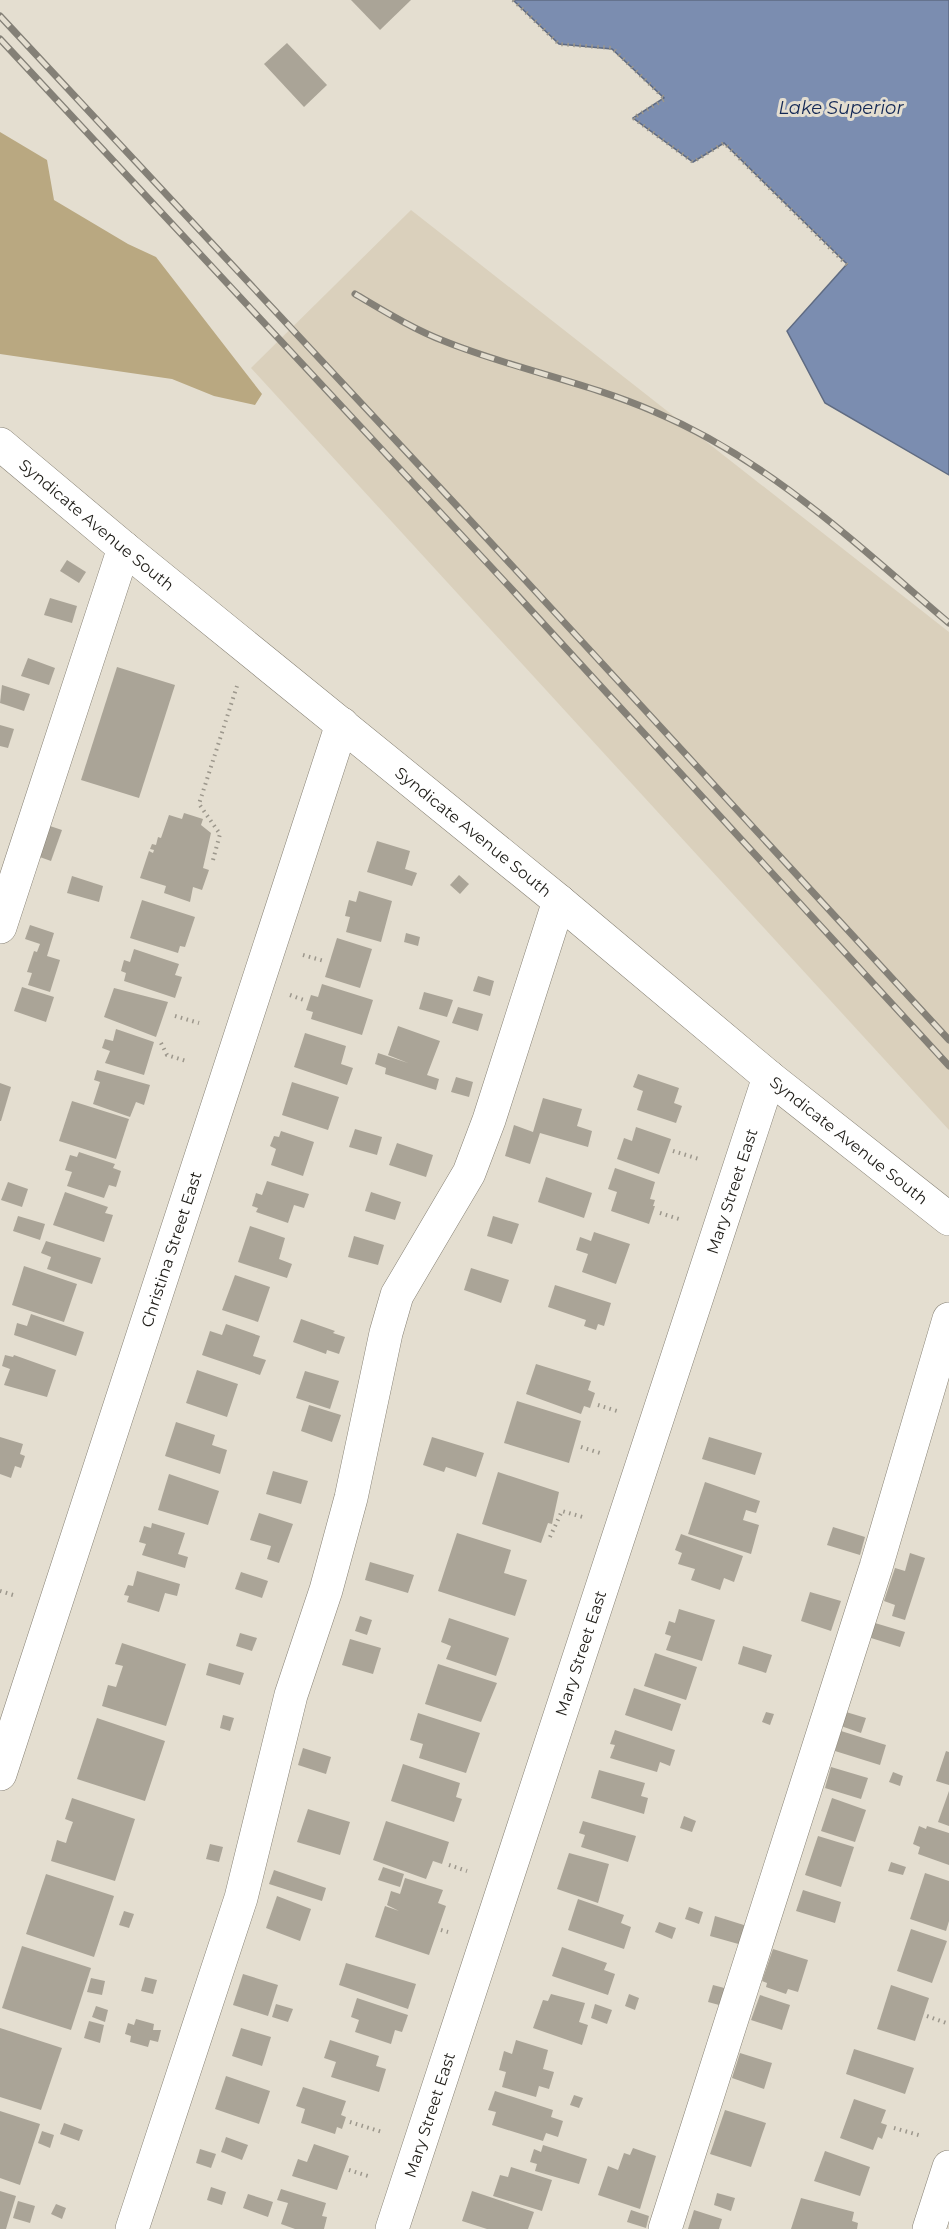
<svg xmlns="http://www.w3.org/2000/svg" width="949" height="2229" font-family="Montserrat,sans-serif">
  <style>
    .built { fill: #dad0bc }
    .forest { fill: #b9a881 }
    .water { fill: #7b8db0; stroke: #5f6b82; stroke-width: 1.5 }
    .building { fill: #aaa497 }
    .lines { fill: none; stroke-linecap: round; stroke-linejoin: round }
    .minor-casing { stroke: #868074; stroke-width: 34 }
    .path { stroke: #9c978c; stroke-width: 4; stroke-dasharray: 1.5 4.5; stroke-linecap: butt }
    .minor { stroke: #fff; stroke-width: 33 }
    .rail-casing { stroke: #848077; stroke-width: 7 }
    .rail { stroke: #e4ded0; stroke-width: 4.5; stroke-dasharray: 14; stroke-linecap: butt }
    .labels { text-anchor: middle; stroke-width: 6; stroke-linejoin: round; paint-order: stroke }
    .street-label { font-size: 16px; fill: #1f1d18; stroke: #e4ded0 }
    .water-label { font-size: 18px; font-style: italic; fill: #132855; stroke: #e4ded0 }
  </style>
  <rect width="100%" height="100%" fill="#e4ded0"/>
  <polygon class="built" points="411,210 949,632 949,1130 251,368"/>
  <polygon class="forest" points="0,132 47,160 54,200 128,244 156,257 262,394 255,405 214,396 172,379 0,354"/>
  <polygon class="water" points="513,0 949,0 949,475 825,403 787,331 847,264 724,143 693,162 633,118 664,98 612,49 559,44"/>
  <g class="building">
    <polygon points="351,0 411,0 380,30"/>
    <polygon points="287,43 327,85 304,107 264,64"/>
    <polygon points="67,560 86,572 79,583 60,571"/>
    <polygon points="50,598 77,606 72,623 44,615"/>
    <polygon points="28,658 55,668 49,685 21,676"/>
    <polygon points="117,667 175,685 139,798 81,780"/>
    <polygon points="2,685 30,694 24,711 0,703"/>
    <polygon points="0,725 14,729 8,748 0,746"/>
    <polygon points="184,813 203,819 201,825 211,833 203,868 209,870 202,890 193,887 190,902 164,893 166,886 140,878 149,851 153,853 154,850 150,849 152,844 156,845 158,837 161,838 169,815 182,819"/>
    <polygon points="47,825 62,830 51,861 37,856"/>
    <polygon points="377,841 410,851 405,869 417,873 412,886 367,872"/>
    <polygon points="459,875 469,884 460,894 450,885"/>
    <polygon points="72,876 103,886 99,902 67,893"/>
    <polygon points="359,891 392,901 381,942 346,932 350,917 345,916 349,900 356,902"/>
    <polygon points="142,900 195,917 185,947 180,946 178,953 130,938"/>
    <polygon points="30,925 54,933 47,956 60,960 50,992 28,985 32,973 27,972 34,951 37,952 40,944 25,939"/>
    <polygon points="406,933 420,937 418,946 404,942"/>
    <polygon points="337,938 372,949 360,988 325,977"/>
    <polygon points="134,949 179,964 175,975 182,977 175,998 124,981 126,973 121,971 124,960 130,962"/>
    <polygon points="478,976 494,981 490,996 473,991"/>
    <polygon points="322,984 373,1000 362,1035 311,1019 313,1012 306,1010 311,995 318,997"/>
    <polygon points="22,987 54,997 46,1022 14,1011"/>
    <polygon points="114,988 168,1002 156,1037 104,1017"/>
    <polygon points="424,992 453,1000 447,1017 419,1009"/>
    <polygon points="458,1007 483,1014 478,1031 452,1023"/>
    <polygon points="398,1026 440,1041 427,1075 439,1079 436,1090 385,1074 386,1068 375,1064 378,1053 408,1063 388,1055"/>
    <polygon points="116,1029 154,1042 144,1075 105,1063 110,1051 102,1048 105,1039 113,1041"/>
    <polygon points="305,1033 346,1046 341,1064 353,1068 347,1085 294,1067"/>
    <polygon points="97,1070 150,1085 144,1105 136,1102 130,1117 93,1104 100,1082 94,1080"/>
    <polygon points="638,1074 679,1088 674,1103 682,1106 676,1123 637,1110 643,1091 633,1087"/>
    <polygon points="456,1077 473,1082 469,1097 451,1092"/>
    <polygon points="292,1082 339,1097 328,1130 282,1115"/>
    <polygon points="0,1083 11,1087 1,1121 0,1121"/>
    <polygon points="543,1098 582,1109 577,1126 592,1131 588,1147 540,1133 530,1164 505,1156 514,1125 533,1132"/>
    <polygon points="72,1101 129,1119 116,1159 59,1141"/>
    <polygon points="636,1127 671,1139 659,1174 617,1159 624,1138 632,1141"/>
    <polygon points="355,1129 382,1137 377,1155 349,1147"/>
    <polygon points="281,1131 314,1142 303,1176 271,1165 276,1149 270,1146 274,1136 279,1137"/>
    <polygon points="397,1143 433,1155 426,1177 389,1165"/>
    <polygon points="79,1152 115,1164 113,1168 121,1171 116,1187 109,1185 104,1198 67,1186 72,1172 65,1170 70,1155 77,1157"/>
    <polygon points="615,1168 655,1182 650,1199 655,1200 653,1206 655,1206 649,1224 611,1211 617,1192 608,1189"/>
    <polygon points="546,1177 592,1193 584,1218 538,1202"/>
    <polygon points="267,1181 309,1194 304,1208 294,1205 288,1223 256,1212 258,1208 252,1206 256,1193 262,1195"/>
    <polygon points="8,1182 28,1189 22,1207 1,1200"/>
    <polygon points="65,1192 108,1207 105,1213 113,1215 104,1242 53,1225"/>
    <polygon points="371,1192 401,1202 395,1220 365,1211"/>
    <polygon points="18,1216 45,1224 40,1240 13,1231"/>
    <polygon points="493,1216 519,1224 512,1244 487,1236"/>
    <polygon points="250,1226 285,1238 279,1259 292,1264 287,1278 238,1262"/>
    <polygon points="594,1232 630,1244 616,1284 582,1272 588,1254 576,1250 580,1237 591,1241"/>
    <polygon points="354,1236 384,1245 378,1265 348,1257"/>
    <polygon points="46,1241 101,1258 92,1284 47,1269 51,1257 41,1253"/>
    <polygon points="24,1266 77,1284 64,1322 12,1305"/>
    <polygon points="471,1268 509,1280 501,1303 464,1290"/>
    <polygon points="235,1275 270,1287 258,1322 222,1310"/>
    <polygon points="555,1285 611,1303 604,1326 598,1324 596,1330 584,1326 586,1320 548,1307"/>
    <polygon points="31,1314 84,1332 76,1356 14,1335 17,1323 27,1326"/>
    <polygon points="301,1319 335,1331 333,1333 345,1337 339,1354 327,1350 326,1354 293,1342"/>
    <polygon points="226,1324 260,1336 253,1356 266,1360 260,1375 202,1355 210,1331 222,1335"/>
    <polygon points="5,1355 13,1357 14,1355 56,1370 47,1397 4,1385 10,1369 2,1366"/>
    <polygon points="536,1364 591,1381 588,1390 595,1393 590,1408 584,1406 581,1414 526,1394"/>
    <polygon points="197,1370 238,1384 227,1417 186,1403"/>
    <polygon points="305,1371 339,1381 330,1409 296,1398"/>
    <polygon points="517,1401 581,1421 569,1463 504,1443"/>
    <polygon points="309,1405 341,1415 332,1442 301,1431"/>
    <polygon points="176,1422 215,1435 212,1445 227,1450 220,1474 165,1456"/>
    <polygon points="0,1437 23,1444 20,1454 25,1456 21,1468 15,1466 11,1478 0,1474"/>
    <polygon points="432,1437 484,1453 476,1477 446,1467 444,1472 423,1465"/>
    <polygon points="709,1437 762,1453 755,1475 702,1459"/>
    <polygon points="273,1471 308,1481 301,1504 266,1494"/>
    <polygon points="498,1472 559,1492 552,1524 548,1523 541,1543 482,1524"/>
    <polygon points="169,1474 219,1491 208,1525 158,1510"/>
    <polygon points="705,1482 760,1501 756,1513 746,1510 743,1520 759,1525 751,1554 688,1534"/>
    <polygon points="259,1513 293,1524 279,1563 267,1559 271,1546 250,1540"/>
    <polygon points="152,1523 185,1533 178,1554 188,1557 185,1568 142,1555 146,1544 139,1542 144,1526 151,1528"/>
    <polygon points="833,1527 865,1537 860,1555 827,1545"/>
    <polygon points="457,1533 511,1550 504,1573 527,1580 515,1616 438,1591"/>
    <polygon points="681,1534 743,1556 734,1582 724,1578 720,1590 691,1580 695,1569 678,1564 682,1553 675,1550"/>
    <polygon points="910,1553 925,1558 905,1620 892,1616 895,1605 884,1601 895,1568 905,1571"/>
    <polygon points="370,1562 414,1575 408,1593 365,1580"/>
    <polygon points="137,1571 180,1584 177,1596 165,1593 159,1612 127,1602 129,1596 124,1595 128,1585 133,1586"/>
    <polygon points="241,1572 268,1581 262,1598 235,1589"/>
    <polygon points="810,1592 841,1601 831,1631 801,1621"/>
    <polygon points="679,1609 715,1620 702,1661 666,1650 671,1636 665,1634 669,1621 675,1623"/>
    <polygon points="360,1616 372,1620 367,1635 355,1631"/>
    <polygon points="449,1618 509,1638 496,1676 446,1659 451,1646 441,1642"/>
    <polygon points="875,1623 905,1632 900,1647 871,1638"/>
    <polygon points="240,1633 257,1638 252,1651 236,1646"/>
    <polygon points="350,1639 381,1648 373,1674 342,1665"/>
    <polygon points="122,1643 186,1664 166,1726 102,1706 108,1685 116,1687 123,1666 115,1664"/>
    <polygon points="743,1646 772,1655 766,1673 738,1664"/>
    <polygon points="655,1653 697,1667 686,1700 644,1686"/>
    <polygon points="209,1663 244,1673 240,1685 206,1675"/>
    <polygon points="438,1664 497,1683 481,1722 425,1704"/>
    <polygon points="634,1688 681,1704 672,1731 625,1715"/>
    <polygon points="766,1712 774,1714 770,1725 762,1722"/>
    <polygon points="846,1712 866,1718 861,1733 841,1726"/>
    <polygon points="418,1713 480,1733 466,1773 419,1758 423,1744 410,1740"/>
    <polygon points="223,1715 234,1718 230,1731 220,1728"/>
    <polygon points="97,1718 165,1741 145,1801 77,1779"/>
    <polygon points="615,1730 675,1750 670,1766 660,1762 657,1772 610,1758 615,1745 610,1744"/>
    <polygon points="841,1731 886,1745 880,1765 835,1751"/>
    <polygon points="303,1748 331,1757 326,1774 298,1765"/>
    <polygon points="946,1751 949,1752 949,1785 936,1781"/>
    <polygon points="403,1764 460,1783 456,1797 462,1799 454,1822 391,1801"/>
    <polygon points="831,1767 868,1778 861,1799 825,1788"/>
    <polygon points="599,1770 645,1783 641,1796 648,1798 644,1814 591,1798"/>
    <polygon points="893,1772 903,1776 900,1786 889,1782"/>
    <polygon points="949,1791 949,1826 938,1822"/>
    <polygon points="72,1798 135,1819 115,1881 51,1861 57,1840 66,1843 69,1833 73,1822 65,1819"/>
    <polygon points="832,1798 866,1810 855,1842 821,1831"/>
    <polygon points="308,1809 350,1822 340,1855 297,1842"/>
    <polygon points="684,1816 696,1821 692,1832 680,1828"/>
    <polygon points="386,1821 449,1842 442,1864 433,1861 426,1879 373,1860"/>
    <polygon points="583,1821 636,1836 628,1862 581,1847 585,1835 579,1833"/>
    <polygon points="919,1826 926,1829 927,1826 949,1833 949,1865 918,1854 920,1847 913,1844"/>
    <polygon points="818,1836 854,1847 841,1887 805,1875"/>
    <polygon points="210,1844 223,1847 219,1862 206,1859"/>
    <polygon points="569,1853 609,1864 598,1903 557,1889"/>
    <polygon points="891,1862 906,1867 903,1875 888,1871"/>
    <polygon points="383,1867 404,1874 400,1887 378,1880"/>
    <polygon points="274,1870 326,1888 322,1901 269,1884"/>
    <polygon points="925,1873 949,1881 949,1921 946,1931 910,1919"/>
    <polygon points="46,1874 114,1896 94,1957 26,1934"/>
    <polygon points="405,1878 443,1890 438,1903 446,1906 429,1955 375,1937 385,1906 399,1911 387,1905 391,1891 400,1894"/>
    <polygon points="803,1890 841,1902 835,1923 796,1911"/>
    <polygon points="277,1896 311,1909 300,1941 266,1928"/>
    <polygon points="578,1899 624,1915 621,1923 631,1927 624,1949 568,1930"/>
    <polygon points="689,1907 703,1912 699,1924 685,1919"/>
    <polygon points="124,1911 134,1914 129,1928 119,1925"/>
    <polygon points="715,1916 747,1926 742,1945 710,1936"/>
    <polygon points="659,1922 676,1928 672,1939 655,1932"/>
    <polygon points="911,1929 947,1941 932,1983 897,1971"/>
    <polygon points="22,1946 91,1968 71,2030 2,2008"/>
    <polygon points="562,1947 607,1963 604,1970 615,1974 608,1995 552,1976"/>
    <polygon points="773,1949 808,1960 798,1992 788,1989 786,1994 766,1987 767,1983 762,1981"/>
    <polygon points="346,1963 416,1984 408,2009 339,1985"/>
    <polygon points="243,1974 278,1985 268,2016 233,2005"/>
    <polygon points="145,1977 157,1980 153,1994 141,1991"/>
    <polygon points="91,1978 105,1981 102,1995 87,1992"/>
    <polygon points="713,1985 728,1989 723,2006 708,2002"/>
    <polygon points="891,1985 929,1998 915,2041 877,2029"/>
    <polygon points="551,1994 585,2003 579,2022 588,2025 582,2045 533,2028 543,2000 548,2001"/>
    <polygon points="629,1994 639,1998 635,2010 625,2006"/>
    <polygon points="760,1995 790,2005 782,2030 751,2020"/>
    <polygon points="357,1998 408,2015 402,2032 395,2030 391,2044 355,2032 359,2020 351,2017"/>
    <polygon points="276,2004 293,2009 288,2022 272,2017"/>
    <polygon points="595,2004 612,2010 607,2024 591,2018"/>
    <polygon points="96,2006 108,2010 105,2022 92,2017"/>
    <polygon points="136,2019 154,2024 153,2030 161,2030 158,2042 150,2040 148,2047 130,2042 131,2036 125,2034 128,2023 134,2025"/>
    <polygon points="89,2021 104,2025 100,2043 84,2038"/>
    <polygon points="0,2028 62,2048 41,2110 0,2097"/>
    <polygon points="241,2028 271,2037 262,2066 232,2056"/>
    <polygon points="330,2040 379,2056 376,2066 386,2069 379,2092 331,2077 336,2062 324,2058"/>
    <polygon points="516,2040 548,2050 543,2069 554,2072 549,2089 539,2086 536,2097 502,2087 506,2072 499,2070 504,2051 512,2054"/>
    <polygon points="854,2049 914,2068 905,2094 846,2074"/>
    <polygon points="740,2053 772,2063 764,2089 732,2078"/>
    <polygon points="226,2076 270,2091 259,2124 215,2109"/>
    <polygon points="303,2087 346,2101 341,2115 346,2117 342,2129 337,2127 335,2134 301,2123 305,2109 296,2106"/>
    <polygon points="495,2091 553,2110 551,2117 563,2121 558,2137 546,2133 543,2141 492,2125 496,2112 488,2110"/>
    <polygon points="574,2095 583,2098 579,2108 570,2105"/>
    <polygon points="854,2099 886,2110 881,2123 887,2125 882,2139 878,2137 873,2150 840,2138"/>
    <polygon points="725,2110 766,2123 751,2167 710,2154"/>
    <polygon points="0,2111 40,2124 20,2185 0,2178"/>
    <polygon points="64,2123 83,2130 79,2141 60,2134"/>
    <polygon points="42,2131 54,2135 50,2148 38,2143"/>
    <polygon points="226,2137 248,2145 242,2160 221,2152"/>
    <polygon points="314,2144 349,2156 337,2190 292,2176 298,2159 307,2162"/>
    <polygon points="543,2145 587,2159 579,2184 535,2171 537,2164 530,2162 534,2149 541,2152"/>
    <polygon points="633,2148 656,2156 640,2209 598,2195 608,2166 618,2170 624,2153 630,2155"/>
    <polygon points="200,2149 216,2154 211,2168 196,2163"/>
    <polygon points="825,2151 870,2167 860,2196 814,2181"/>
    <polygon points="511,2167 552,2180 542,2211 493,2196 500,2175 508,2177"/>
    <polygon points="211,2187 226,2192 222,2205 207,2200"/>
    <polygon points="281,2189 326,2203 322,2216 327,2217 324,2229 295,2229 281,2224 288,2203 277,2200"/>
    <polygon points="0,2191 16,2196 6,2229 0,2229"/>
    <polygon points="472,2191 534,2212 528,2229 487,2229 462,2221"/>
    <polygon points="717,2193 735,2198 731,2211 714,2205"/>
    <polygon points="248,2194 273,2202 268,2217 243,2208"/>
    <polygon points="801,2198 854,2212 852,2221 858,2223 857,2229 791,2229"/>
    <polygon points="18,2201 35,2206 30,2223 13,2218"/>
    <polygon points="56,2204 66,2208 62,2219 51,2214"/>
    <polygon points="631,2210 649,2216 646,2228 627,2222"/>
    <polygon points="694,2210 722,2219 719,2229 688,2229"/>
  </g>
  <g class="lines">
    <g class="minor-casing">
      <g id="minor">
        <path id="s1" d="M0 444 124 548 559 901 769 1077 949 1219"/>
        <polyline points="0,927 124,548"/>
        <path id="s2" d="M0 1774 342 724"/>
        <polyline points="132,2229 241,1898 291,1695 326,1590 351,1498 386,1333 397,1295 469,1173 489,1120 559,901"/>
        <path id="s3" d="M392 2229 769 1077"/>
        <polyline points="665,2229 876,1567 949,1319"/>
        <polyline points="929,2229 949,2167"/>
      </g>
    </g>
    <g class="path">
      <polyline points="513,0 559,44 612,48 665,99 633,118 693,162 724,143 847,265"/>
      <polyline points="213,860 220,834 199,804 237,686"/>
      <polyline points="303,955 324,961"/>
      <polyline points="290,995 304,1000"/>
      <polyline points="175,1016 199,1023"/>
      <polyline points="161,1043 167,1055 186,1061"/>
      <polyline points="673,1151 699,1159"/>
      <polyline points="660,1213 679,1219"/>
      <polyline points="598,1405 617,1411"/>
      <polyline points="581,1447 603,1454"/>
      <polyline points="550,1537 562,1511 586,1518"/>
      <polyline points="0,1591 13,1595"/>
      <polyline points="449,1865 467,1871"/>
      <polyline points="441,1930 448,1932"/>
      <polyline points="927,2016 949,2024"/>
      <polyline points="350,2122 382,2132"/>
      <polyline points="894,2128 922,2136"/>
      <polyline points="349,2170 368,2176"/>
    </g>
    <use href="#minor" class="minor"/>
    <g class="rail-casing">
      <g id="rail">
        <polyline points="0,16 457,506 949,1040"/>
        <polyline points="0,39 518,596 949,1066"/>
        <path d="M355 294C384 311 413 329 444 341 513 369 586 382 655 412 770 461 855 543 949 623"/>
      </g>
    </g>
    <use href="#rail" class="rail"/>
  </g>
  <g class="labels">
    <g class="street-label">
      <text dy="6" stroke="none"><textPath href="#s1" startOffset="126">Syndicate Avenue South</textPath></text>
      <text dy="6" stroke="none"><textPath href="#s1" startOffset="612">Syndicate Avenue South</textPath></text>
      <text dy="6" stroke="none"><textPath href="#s1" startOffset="1098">Syndicate Avenue South</textPath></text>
      <text dy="6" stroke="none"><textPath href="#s3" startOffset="1092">Mary Street East</textPath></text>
      <text dy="6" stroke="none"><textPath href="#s2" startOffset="552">Christina Street East</textPath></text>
      <text dy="6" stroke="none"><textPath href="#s3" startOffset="606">Mary Street East</textPath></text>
      <text dy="6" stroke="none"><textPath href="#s3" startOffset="120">Mary Street East</textPath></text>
    </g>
    <g class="water-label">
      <text x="841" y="114">Lake Superior</text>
    </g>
  </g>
</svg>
